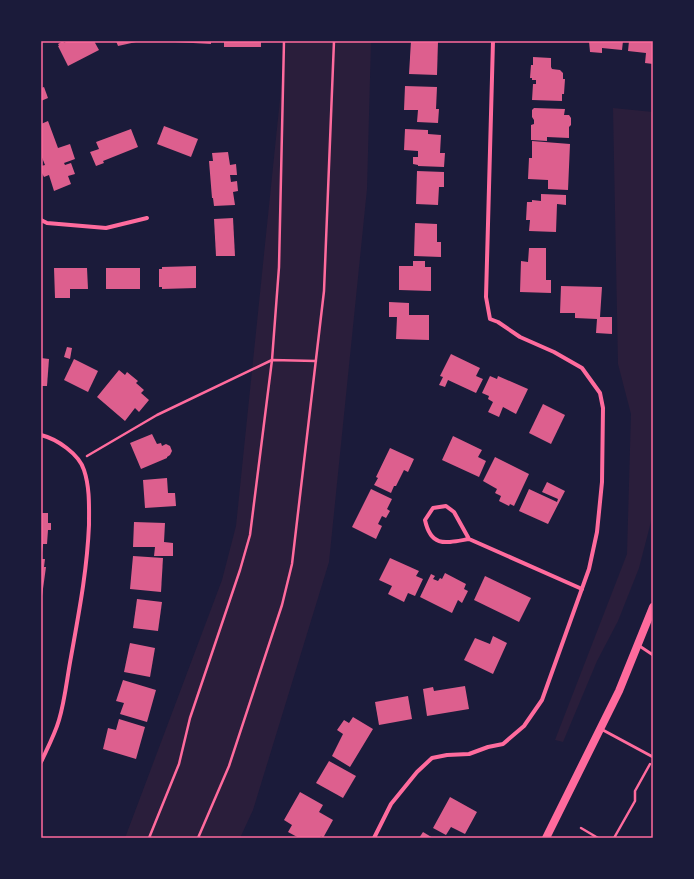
<svg xmlns="http://www.w3.org/2000/svg" width="694" height="879" font-family="'Fira Sans',sans-serif">
  <style>
    .green { fill: #2a1e3b }
    .building { fill: #dd5f8e }
    .lines { fill: none; stroke-linecap: round; stroke-linejoin: round }
    .path { stroke: #ff6b9d; stroke-width: 2.5 }
    .service { stroke: #ff6b9d; stroke-width: 3 }
    .minor { stroke: #ff6b9d; stroke-width: 4 }
    .secondary { stroke: #ff6b9d; stroke-width: 8 }
    .neatline { fill: none; stroke: #ff6b9d; stroke-width: 1.5 }
  </style>
  <rect width="100%" height="100%" fill="#1b1b3a"/>
  <g class="green">
    <polygon points="286,41 371,41 367,189 329,562 253,810 240,838 125,838 222,580 236,526"/>
    <polygon points="613,108 653,112 653,514 639,568 618,621 597,661 563,742 555,740 627,554 631,414 618,364"/>
  </g>
  <g class="building">
    <polygon points="63,41 64,43 68,41 94,41 99,50 68,66 58,46 59,46 58,44"/>
    <polygon points="116,41 136,41 136,42 118,46"/>
    <polygon points="175,41 211,41 211,44 175,42"/>
    <rect x="224" y="41" width="37" height="6"/>
    <polygon points="411,41 438,41 437,75 409,74"/>
    <polygon points="589,41 623,41 622,50 602,48 602,53 590,52"/>
    <polygon points="629,41 653,41 653,64 645,63 646,53 628,51"/>
    <polygon points="533,57 551,58 551,67 552,69 560,70 563,73 563,79 565,79 564,94 562,94 562,101 532,100 533,84 536,84 536,80 532,80 532,78 530,78 531,65 533,65"/>
    <polygon points="405,86 437,87 436,109 439,109 438,123 417,122 418,110 404,110"/>
    <polygon points="44,87 48,98 41,101 41,88"/>
    <polygon points="534,108 565,109 564,115 569,115 571,118 571,125 569,127 569,138 547,137 547,141 531,140 531,125 534,124 534,120 532,117 532,110"/>
    <polygon points="48,121 58,148 70,144 75,159 64,163 65,165 71,163 75,174 68,176 71,184 54,191 49,175 44,177 41,171 41,166 45,165 41,155 41,124"/>
    <polygon points="164,126 198,139 191,157 157,144"/>
    <polygon points="131,129 138,147 103,161 104,163 96,166 90,152 99,149 96,142"/>
    <polygon points="405,129 428,130 428,134 441,135 440,153 445,153 444,167 418,166 418,165 413,164 413,157 418,157 418,151 404,150"/>
    <polygon points="532,141 570,144 568,190 548,189 548,180 528,179 529,158 532,158"/>
    <polygon points="228,152 230,165 236,164 237,175 230,175 231,182 237,181 238,191 233,192 235,205 214,206 213,198 212,198 209,161 213,161 212,153"/>
    <polygon points="417,171 444,172 444,187 439,187 438,205 416,204"/>
    <polygon points="541,194 566,195 566,205 557,204 556,232 529,231 530,220 526,220 527,202 532,202 532,200 541,201"/>
    <polygon points="233,218 235,256 216,256 214,219"/>
    <polygon points="415,223 437,224 437,242 441,242 441,257 414,256"/>
    <polygon points="529,248 546,248 546,280 551,280 551,293 520,292 521,261 528,262"/>
    <polygon points="413,261 425,261 425,267 431,267 431,291 399,290 399,266 413,266"/>
    <polygon points="196,266 196,288 162,289 162,287 159,287 159,269 162,269 162,267"/>
    <polygon points="54,268 87,268 88,289 70,289 70,298 55,298"/>
    <rect x="106" y="268" width="34" height="21"/>
    <polygon points="561,286 602,287 600,317 612,317 612,334 596,333 597,319 575,318 575,313 560,313"/>
    <polygon points="389,302 409,303 409,315 429,315 429,340 396,339 397,317 389,317"/>
    <polygon points="67,347 72,348 70,359 64,357"/>
    <polygon points="451,354 480,368 476,376 483,379 476,393 448,380 445,387 439,385 443,377 440,376"/>
    <polygon points="41,358 49,359 47,386 41,386"/>
    <polygon points="74,359 98,371 88,392 64,380"/>
    <polygon points="119,370 125,375 127,372 138,381 136,383 144,390 141,393 149,400 139,412 135,408 125,421 97,397"/>
    <polygon points="490,376 497,379 498,376 528,389 516,414 503,407 499,417 488,412 493,402 488,399 489,396 482,393"/>
    <polygon points="543,404 565,415 551,444 529,433"/>
    <polygon points="152,434 157,444 161,443 162,446 166,444 170,446 172,451 170,455 167,457 167,458 141,469 130,443"/>
    <polygon points="453,436 482,450 478,457 486,461 479,477 442,460"/>
    <polygon points="390,448 414,459 408,472 404,470 396,486 394,486 391,493 374,485 378,478 376,477"/>
    <polygon points="495,457 529,474 514,506 510,504 509,506 499,501 501,496 495,493 497,489 483,481"/>
    <polygon points="167,478 168,493 175,493 176,506 145,508 143,480"/>
    <polygon points="547,482 565,491 548,524 519,511 529,489 557,502 558,499 542,492"/>
    <polygon points="371,489 392,499 387,509 390,511 386,518 382,516 378,524 382,526 376,539 352,527"/>
    <polygon points="41,513 48,513 48,523 51,523 51,530 48,530 47,544 43,544 42,553 41,553"/>
    <polygon points="134,522 165,523 164,542 173,543 173,556 154,556 155,547 133,547"/>
    <polygon points="133,556 163,558 161,592 130,589"/>
    <polygon points="390,558 419,571 416,576 423,579 415,596 408,593 404,602 388,594 392,586 379,580"/>
    <polygon points="41,559 45,559 44,567 46,567 42,596"/>
    <polygon points="445,573 466,584 464,589 468,591 462,603 458,600 452,613 420,597 431,574 435,576 433,579 438,581 440,578 442,579"/>
    <polygon points="485,576 531,598 519,622 474,600"/>
    <polygon points="137,599 162,602 158,631 133,628"/>
    <polygon points="493,636 507,643 493,674 464,660 475,638 490,644"/>
    <polygon points="130,643 155,648 150,677 124,672"/>
    <polygon points="123,680 156,690 147,722 120,714 124,703 116,701"/>
    <polygon points="465,686 469,709 427,716 423,689 433,687 434,691"/>
    <polygon points="408,696 412,719 379,725 375,702"/>
    <polygon points="353,717 373,729 350,767 332,756 343,734 337,730 344,720 349,723"/>
    <polygon points="119,719 145,727 136,759 103,749 108,728 116,730"/>
    <polygon points="329,761 356,776 343,798 316,783"/>
    <polygon points="300,792 323,805 319,812 333,820 323,838 321,836 320,838 299,838 288,832 292,825 284,820"/>
    <polygon points="450,797 477,812 465,834 451,827 446,835 433,828"/>
    <polygon points="423,832 433,838 419,838"/>
  </g>
  <g class="lines">
    <g class="path">
      <polyline points="87,456 157,415 272,360 316,361"/>
      <polyline points="581,828 598,838"/>
      <polyline points="149,838 179,764 190,718 240,570 250,535 272,360 279,267 284,41"/>
      <polyline points="198,838 229,766 282,605 292,564 324,291 334,41"/>
      <polyline points="614,838 635,801 635,791 650,764"/>
    </g>
    <g class="service">
      <polyline points="638,645 653,655"/>
      <polyline points="601,729 653,757"/>
    </g>
    <g class="minor">
      <polyline points="41,220 47,223 106,228 147,218"/>
      <path d="M41 435C57 439 79 454 84 470 90 488 89 507 89 525 87 571 79 612 71 657 67 678 65 700 59 720 55 734 47 749 41 762"/>
      <path d="M469 539C446 543 431 548 425 520L433 508 446 506 454 512 469 539 582 589"/>
      <polyline points="374,838 391,804 417,772 432,758 447,755 469,754 488,747 503,744 524,726 542,700 589,569 597,532 602,482 603,408 600,393 582,368 554,352 520,337 498,322 490,319 486,297 493,41"/>
    </g>
    <polyline class="secondary" points="546,838 619,691 653,607"/>
  </g>
  <rect width="694" height="879" fill="none" stroke="#1b1b3a" stroke-width="84"/>
  <rect x="42" y="42" width="610" height="795" class="neatline"/>
</svg>
